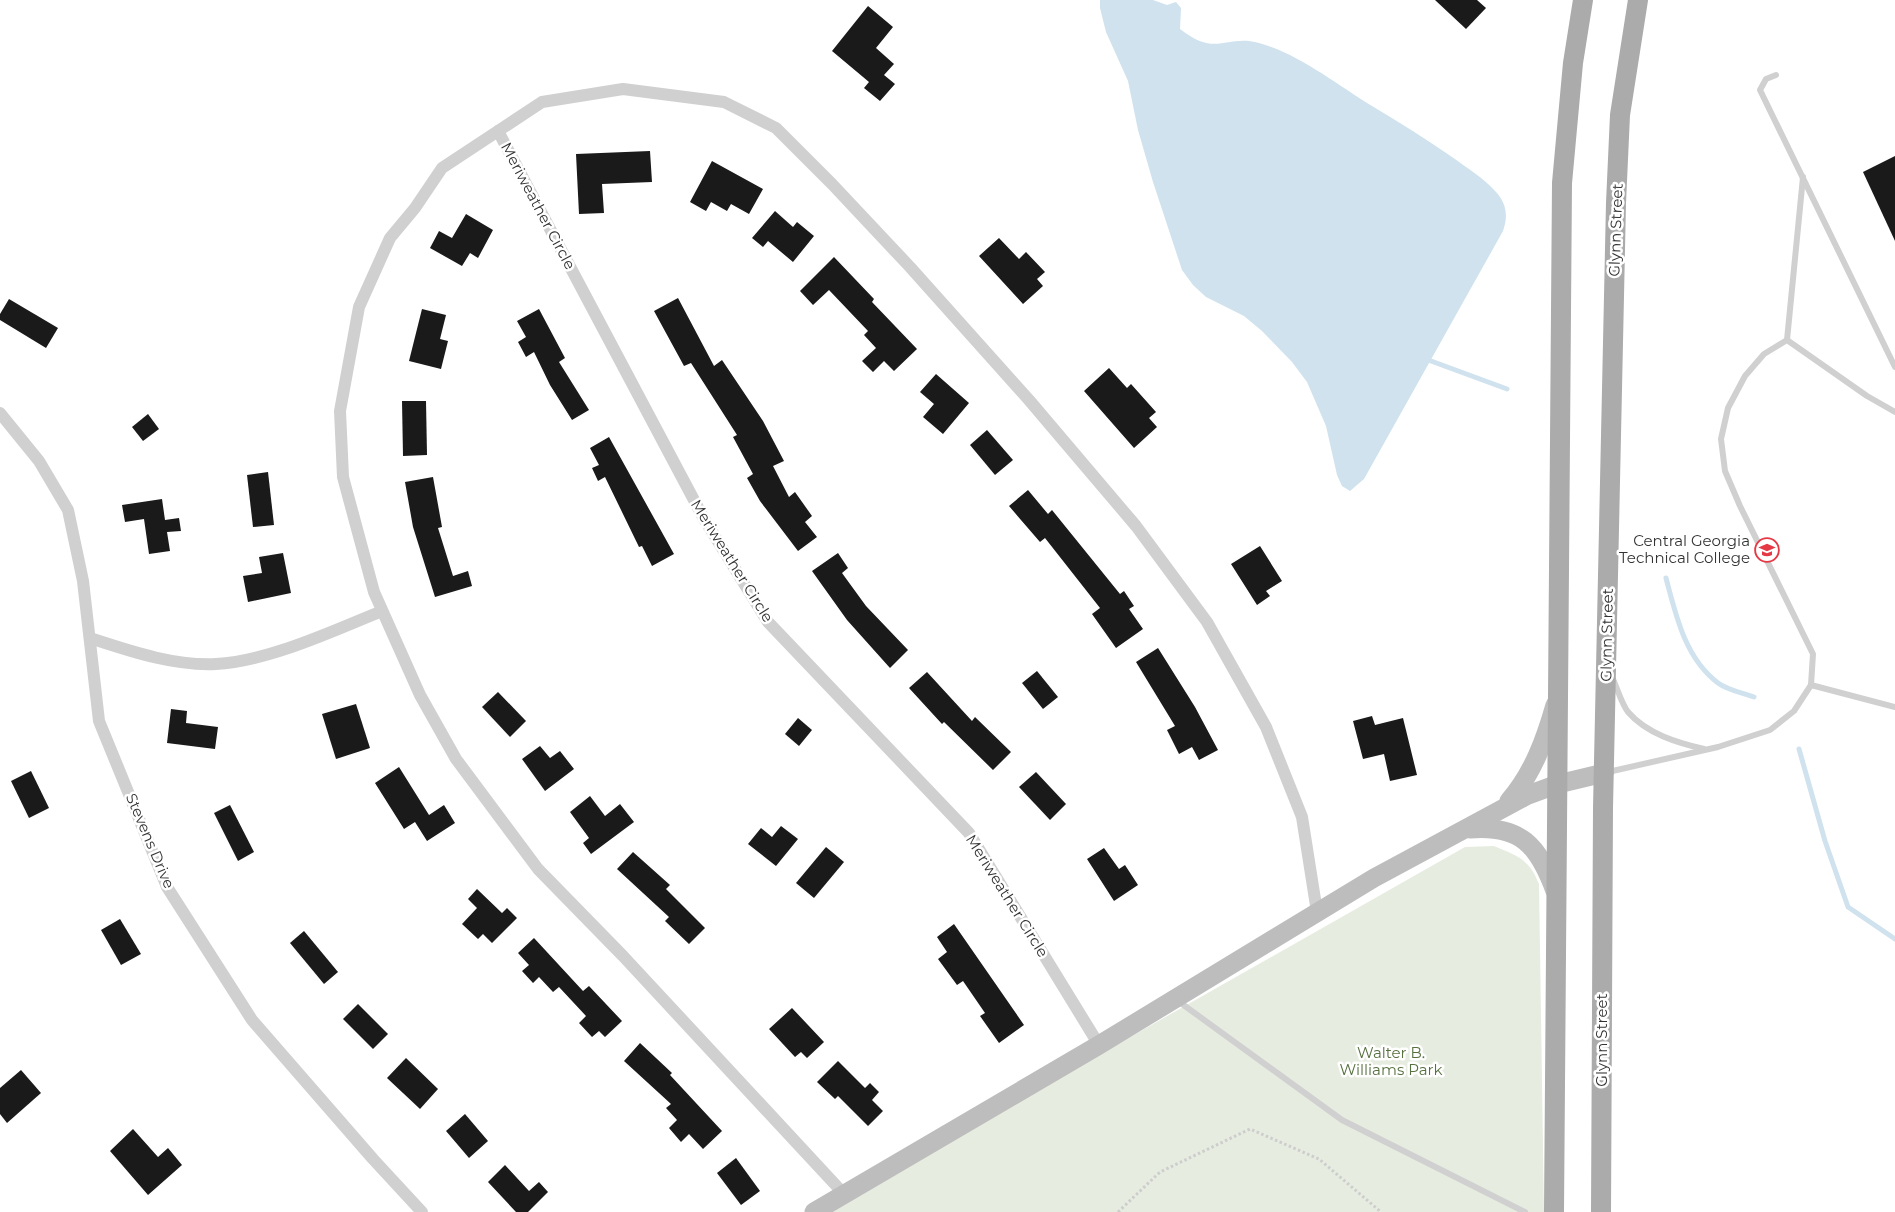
<svg xmlns="http://www.w3.org/2000/svg" width="1895" height="1212" font-family="Montserrat,sans-serif">
  <style>
    .green { fill: #e6ecdf }
    .water { fill: #cfe2ee }
    .lines { fill: none; stroke-linecap: round; stroke-linejoin: round }
    .stream { stroke: #cfe2ee; stroke-width: 5 }
    .building { fill: #1a1a1a }
    .path { stroke: #cdcdcd; stroke-width: 3; stroke-dasharray: 2.5 2.5; stroke-linecap: butt }
    .lane { stroke: #d0d0d0; stroke-width: 6 }
    .street { stroke: #d0d0d0; stroke-width: 12 }
    .secondary { stroke: #bdbdbd; stroke-width: 19 }
    .primary { stroke: #ababab; stroke-width: 20 }
    .labels { text-anchor: middle; stroke-width: 5; stroke-linejoin: round; paint-order: stroke }
    .street-label { font-size: 15px; fill: #333; stroke: #fff }
    .poi-label { font-size: 15px; fill: #333; stroke: #fff; text-anchor: end }
    .park-label { font-size: 15px; fill: #56703f; stroke: #fff }
  </style>
  <rect width="100%" height="100%" fill="#fff"/>
  <path class="green" d="M1494 846C1518 856 1529 859 1539 884L1544 1212H822L1465 847Z"/>
  <path class="water" d="M1100 0H1153L1167 5 1176 2 1181 8 1180 29C1217 58 1225 34 1259 43 1299 54 1336 84 1372 106 1399 122 1426 139 1452 157 1467 168 1484 178 1496 192 1507 204 1508 217 1503 231L1364 479 1350 491 1342 486 1337 475 1326 426 1307 382 1292 362 1262 331 1244 316 1206 297 1193 285 1182 270 1153 182 1138 130 1128 81 1106 32 1100 8Z"/>
  <g class="lines">
    <g class="stream">
      <polyline points="1431,361 1507,389"/>
      <path d="M1666 578C1676 616 1685 658 1718 683 1727 690 1743 693 1754 697"/>
      <polyline points="1799,749 1825,841 1848,907 1895,939"/>
    </g>
  </g>
  <g class="building">
    <polygon points="1435,0 1477,0 1486,8 1466,29"/>
    <polygon points="868,6 893,27 876,48 894,64 884,75 895,84 880,101 864,88 869,82 832,51"/>
    <polygon points="650,151 652,182 602,184 604,213 579,214 576,154"/>
    <polygon points="1895,156 1895,241 1863,172"/>
    <polygon points="712,161 763,189 749,214 731,204 727,211 711,202 706,211 690,202"/>
    <polygon points="775,211 793,227 797,222 814,236 793,262 768,241 763,247 752,238"/>
    <polygon points="466,214 493,230 478,258 470,253 462,266 430,248 439,231 452,238"/>
    <polygon points="999,238 1019,259 1026,252 1045,272 1037,279 1043,286 1023,304 979,256"/>
    <polygon points="834,257 874,299 872,302 917,349 894,371 884,361 873,372 862,361 876,348 864,335 868,331 829,290 813,305 800,291"/>
    <polygon points="678,298 714,366 722,360 763,421 784,461 773,466 789,497 795,492 812,516 805,522 817,537 798,551 760,501 747,478 753,474 733,437 737,435 691,363 684,366 654,311"/>
    <polygon points="9,299 58,328 46,348 0,320 0,314"/>
    <polygon points="422,309 446,315 440,339 448,341 441,369 409,361"/>
    <polygon points="539,309 565,358 559,362 589,410 572,420 550,385 534,352 526,357 518,342 526,337 517,321"/>
    <polygon points="1109,368 1127,388 1131,384 1156,412 1149,418 1157,427 1134,448 1084,391"/>
    <polygon points="936,374 969,403 943,434 923,417 934,404 920,392"/>
    <polygon points="402,401 426,401 427,455 403,456"/>
    <polygon points="148,414 159,429 143,441 132,427"/>
    <polygon points="987,430 1013,460 995,475 970,445"/>
    <polygon points="609,437 674,554 652,566 642,546 639,547 605,477 598,481 592,468 599,465 590,448"/>
    <polygon points="268,472 274,525 253,527 247,475"/>
    <polygon points="433,477 442,527 438,528 453,576 468,571 472,586 435,597 413,527 405,482"/>
    <polygon points="1028,490 1048,514 1052,510 1120,594 1124,591 1134,606 1129,609 1143,629 1116,648 1092,614 1100,608 1045,538 1040,542 1009,506"/>
    <polygon points="162,499 165,520 179,518 181,531 167,532 170,551 149,554 144,519 125,522 122,505"/>
    <polygon points="1260,546 1282,581 1266,591 1270,596 1257,605 1231,564"/>
    <polygon points="283,553 291,593 248,602 243,576 262,573 259,557"/>
    <polygon points="838,553 848,568 842,573 866,606 908,650 890,668 847,620 812,571"/>
    <polygon points="1158,648 1195,707 1218,750 1199,760 1192,747 1179,754 1167,730 1175,726 1136,662"/>
    <polygon points="1037,671 1058,697 1043,709 1022,683"/>
    <polygon points="927,672 972,721 975,717 1011,752 993,770 944,722 942,724 909,688"/>
    <polygon points="498,692 526,721 510,737 482,707"/>
    <polygon points="356,704 370,748 336,759 322,714"/>
    <polygon points="171,709 187,711 186,723 218,727 215,749 167,743"/>
    <polygon points="1372,716 1375,725 1403,718 1417,775 1390,781 1384,754 1363,759 1353,721"/>
    <polygon points="798,718 812,730 799,746 785,734"/>
    <polygon points="540,746 550,758 560,751 574,769 545,791 522,759"/>
    <polygon points="399,767 429,815 444,805 455,823 427,841 415,822 404,829 375,783"/>
    <polygon points="31,771 49,808 29,818 11,781"/>
    <polygon points="1036,772 1066,804 1050,820 1019,787"/>
    <polygon points="590,796 605,816 620,804 634,822 591,854 583,843 589,838 570,812"/>
    <polygon points="230,805 254,852 238,861 214,813"/>
    <polygon points="781,826 798,839 776,866 748,844 761,828 772,837"/>
    <polygon points="826,847 844,862 814,898 796,883"/>
    <polygon points="1104,848 1119,869 1125,865 1138,885 1114,901 1087,859"/>
    <polygon points="633,852 670,885 666,889 705,928 689,944 665,921 669,917 617,869"/>
    <polygon points="477,889 502,913 507,908 517,918 492,943 483,934 478,939 462,924 477,908 468,899"/>
    <polygon points="120,919 141,954 121,965 101,930"/>
    <polygon points="954,924 1024,1025 999,1043 980,1016 985,1013 963,981 957,985 938,959 947,952 937,937"/>
    <polygon points="304,931 338,972 324,984 290,943"/>
    <polygon points="534,938 583,991 589,986 622,1021 605,1037 599,1031 592,1037 579,1023 586,1016 559,987 553,992 539,977 533,983 522,971 529,965 518,953"/>
    <polygon points="358,1004 388,1034 373,1049 343,1019"/>
    <polygon points="792,1008 824,1042 807,1058 801,1052 795,1057 769,1029"/>
    <polygon points="640,1043 672,1073 670,1075 722,1131 703,1149 689,1134 681,1142 669,1128 677,1120 666,1108 671,1104 624,1061"/>
    <polygon points="406,1058 438,1089 420,1109 387,1078"/>
    <polygon points="838,1061 865,1088 870,1083 879,1092 872,1100 883,1111 868,1126 838,1096 835,1099 817,1082"/>
    <polygon points="21,1070 41,1093 7,1123 0,1114 0,1088"/>
    <polygon points="465,1114 488,1141 469,1158 446,1131"/>
    <polygon points="133,1129 158,1157 168,1148 182,1165 148,1195 110,1151"/>
    <polygon points="736,1158 760,1191 741,1205 717,1173"/>
    <polygon points="505,1165 529,1191 539,1182 548,1192 528,1212 516,1212 488,1182"/>
  </g>
  <g class="lines">
    <polyline class="path" points="1118,1212 1160,1172 1250,1129 1319,1159 1381,1212"/>
    <g class="lane">
      <polyline points="1776,75 1766,79 1760,90 1895,367"/>
      <polyline points="1787,340 1803,177"/>
      <path d="M1612 677C1617 687 1621 703 1628 712 1647 734 1678 743 1704 749"/>
      <polyline points="1811,685 1895,707"/>
      <polyline points="1608,772 1718,747 1770,730 1794,711 1811,685 1813,654 1740,506 1725,471 1721,439 1728,408 1745,376 1764,354 1787,340 1867,396 1895,412"/>
      <polyline points="1178,1001 1342,1120 1525,1212"/>
    </g>
    <g class="street">
      <polyline points="498,131 703,517 768,622 969,833 1099,1045"/>
      <polyline points="0,413 39,461 68,510 83,581 99,721 167,887 252,1020 373,1159 422,1212"/>
      <path d="M90 638C130 651 173 666 216 664 269 661 333 631 382 611"/>
      <polyline points="844,1194 623,956 538,869 456,759 420,695 374,592 343,477 340,411 359,307 390,238 415,208 442,168 542,102 623,89 724,102 776,128 832,184 910,267 1029,400 1136,526 1207,622 1266,727 1302,817 1317,912"/>
    </g>
    <g class="secondary">
      <path d="M1509 801C1533 773 1545 740 1555 705"/>
      <path d="M1470 829C1521 825 1538 845 1555 891"/>
      <polyline points="814,1212 1099,1045 1374,878 1528,795 1558,784 1604,773"/>
    </g>
    <g class="primary">
      <polyline points="1554,1212 1562,183 1573,63 1583,0"/>
      <polyline points="1601,1212 1603,808 1616,203 1620,115 1638,0"/>
    </g>
  </g>
  <defs>
    <g id="university-ring" transform="scale(1.25)"><circle r="9.5" fill="#fff" stroke="#e63946" stroke-width="1.5"/><path d="M0-5L7-2L0 1L-7-2ZM-4 1L0 2.5L4 1V4Q0 6-4 4Z" fill="#e63946"/></g>
  </defs>
  <g fill-rule="evenodd">
    <use href="#university-ring" x="1767" y="550"/>
  </g>
  <g class="labels">
    <g class="street-label">
      <text transform="translate(538 206) rotate(62)" y="5">Meriweather Circle</text>
      <text transform="translate(1616 230) rotate(-88)" y="5">Glynn Street</text>
      <text transform="translate(732 561) rotate(58)" y="5">Meriweather Circle</text>
      <text transform="translate(1607 635) rotate(-89)" y="5">Glynn Street</text>
      <text transform="translate(150 841) rotate(67)" y="5">Stevens Drive</text>
      <text transform="translate(1007 896) rotate(58)" y="5">Meriweather Circle</text>
      <text transform="translate(1602 1040) rotate(-90)" y="5">Glynn Street</text>
    </g>
    <g class="poi-label">
      <text x="1750" y="546">Central Georgia<tspan x="1750" dy="17">Technical College</tspan></text>
    </g>
    <g class="park-label">
      <text x="1391" y="1058">Walter B.<tspan x="1391" dy="17">Williams Park</tspan></text>
    </g>
  </g>
</svg>
